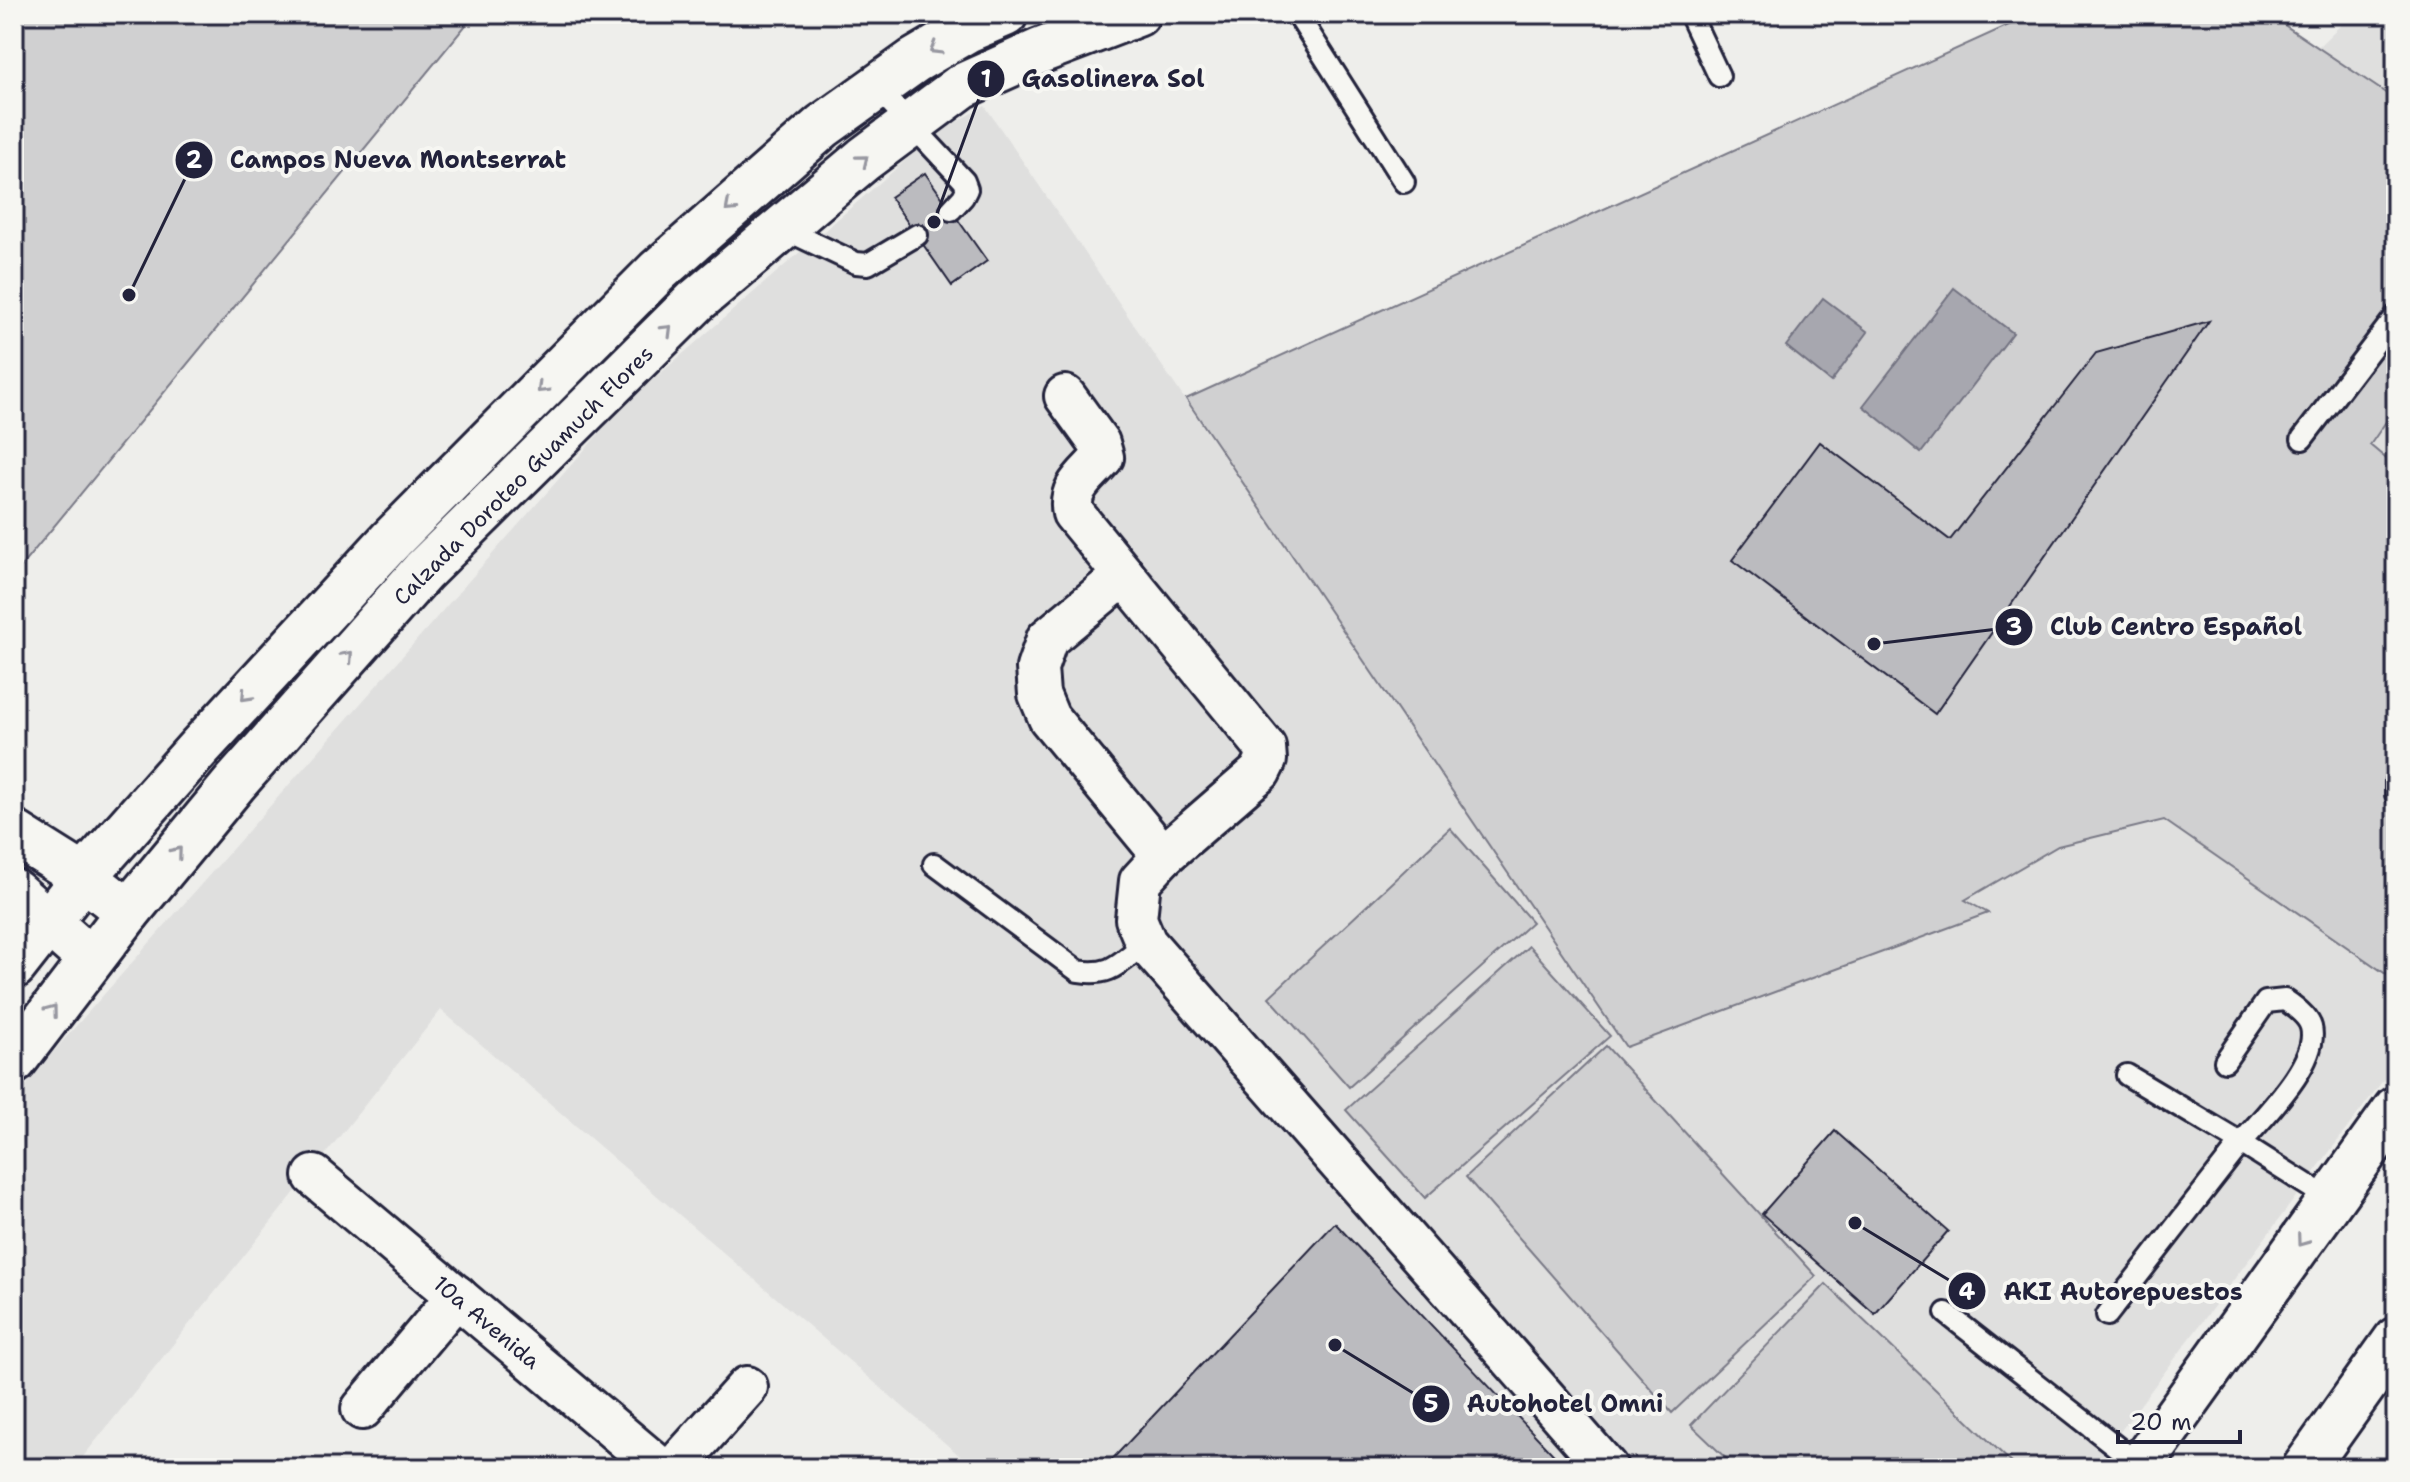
<svg xmlns="http://www.w3.org/2000/svg" width="2410" height="1482" font-family="'Shantell Sans',sans-serif">
  <style>
    .built { fill: #dfdfde }
    .green { fill: #d0d0d1; stroke: #797986; stroke-width: 2 }
    .water { fill: #a7a7af; stroke: #727281; stroke-width: 2 }
    .building { fill: #bbbbbf; stroke: #22223b; stroke-width: 2 }
    .lines { fill: none; stroke-linecap: round; stroke-linejoin: round }
    .service-casing { stroke: #22223b; stroke-width: 26 }
    .minor-casing { stroke: #22223b; stroke-width: 46 }
    .tertiary-casing { stroke: #22223b; stroke-width: 50 }
    .secondary-casing { stroke: #22223b; stroke-width: 50 }
    .trunk-casing { stroke: #22223b; stroke-width: 50 }
    .service { stroke: #f6f6f2; stroke-width: 20 }
    .minor { stroke: #f6f6f2; stroke-width: 40 }
    .tertiary { stroke: #f6f6f2; stroke-width: 44 }
    .secondary { stroke: #f6f6f2; stroke-width: 44 }
    .trunk { stroke: #f6f6f2; stroke-width: 44 }
    .oneway { stroke: #9797a0 }
    .labels { text-anchor: middle; stroke-width: 8; stroke-linejoin: round; paint-order: stroke }
    .street-label { font-size: 22px; fill: #22223b; stroke: #f6f6f2 }
    .leader { fill: none; stroke: #22223b; stroke-width: 3 }
    .callout-dot { fill: #22223b; stroke: #f6f6f2; stroke-width: 3 }
    .mark-label { font-size: 24px; text-anchor: middle; font-weight: bold; fill: #fff }
    .callout-label { font-size: 24px; text-anchor: middle; font-weight: bold; fill: #22223b; stroke: #f6f6f2; stroke-width: 8; stroke-linejoin: round; paint-order: stroke }
  </style>
  <rect width="100%" height="100%" fill="#eeeeeb"/>
  <filter id="ink" filterUnits="userSpaceOnUse"><feTurbulence type="fractalNoise" baseFrequency=".0125" numOctaves="2"/><feDisplacementMap in="SourceGraphic" scale="16" xChannelSelector="R" yChannelSelector="G"/><feConvolveMatrix kernelMatrix="1 2 1 2 8 2 1 2 1" color-interpolation-filters="sRGB"/></filter>
  <g filter="url(#ink)">
    <g class="built">
      <polygon points="2352,14 2396,14 2396,100 2318,47"/>
      <polygon points="985,106 1626,1047 1987,913 1964,900 2058,846 2164,820 2396,981 2396,1063 2093,1468 974,1468 441,1010 74,1468 14,1468 14,1102 39,1068 625,404 937,133"/>
      <polygon points="2396,407 2396,467 2370,445"/>
    </g>
    <g class="green">
      <polygon points="14,14 475,14 14,575"/>
      <polygon points="2033,14 2268,14 2396,100 2396,407 2370,445 2396,467 2396,981 2164,820 2058,846 1965,900 1988,913 1626,1047 1186,399"/>
      <polygon points="1450,828 1532,922 1349,1087 1269,997"/>
      <polygon points="1529,946 1610,1036 1425,1198 1346,1110"/>
      <polygon points="1606,1046 1816,1276 1672,1413 1466,1177"/>
      <polygon points="1826,1284 2017,1468 1736,1468 1691,1425"/>
    </g>
    <g class="water">
      <polygon points="1954,288 2013,333 1921,453 1863,406"/>
      <polygon points="1823,298 1868,332 1831,382 1786,346"/>
    </g>
    <g class="building">
      <polygon points="925,173 987,261 952,286 890,197"/>
      <polygon points="2209,321 1935,714 1732,560 1820,442 1950,540 2096,353"/>
      <polygon points="1835,1131 1948,1231 1875,1314 1762,1214"/>
      <polygon points="1335,1223 1566,1468 1104,1468"/>
    </g>
    <g class="lines">
      <g class="service-casing">
        <g id="service">
          <polyline points="1297,14 1404,182"/>
          <polyline points="1690,14 1719,76"/>
          <polyline points="876,87 964,181 967,189 963,197 951,210"/>
          <polyline points="782,228 856,263 868,264 917,235"/>
          <polyline points="2302,439 2396,316"/>
          <polyline points="2396,781 2396,794"/>
          <path d="M934 864 1078 971C1112 977 1120 962 1146 943"/>
          <path d="M2127 1075 2241 1143C2263 1117 2320 1062 2311 1027 2308 1016 2294 1006 2285 1000L2266 1002 2225 1061"/>
          <polyline points="1946,1313 2141,1466"/>
          <polyline points="2107,1315 2241,1143 2331,1200"/>
        </g>
      </g>
      <g class="minor-casing">
        <g id="minor">
          <path d="M1065 396 1099 443 1103 457C1087 476 1067 487 1073 513L1265 747 1266 760 1260 772 1163 856 1140 881 1136 919 1146 943 1607 1468"/>
          <polyline points="1124,575 1047,639 1037,668 1039,694 1049,718 1163,856"/>
          <polyline points="314,1176 660,1468"/>
          <polyline points="362,1409 457,1296"/>
          <polyline points="674,1468 747,1387"/>
        </g>
      </g>
      <g class="tertiary-casing">
        <g id="tertiary">
          <polyline points="14,833 84,877 128,912"/>
          <polyline points="14,892 90,959"/>
        </g>
      </g>
      <g class="secondary-casing">
        <g id="secondary">
          <polyline points="14,966 84,877 197,750 392,539 658,271 823,126 914,61 967,30 1005,14"/>
          <polyline points="14,1061 128,912 234,784 423,571 696,301 864,159 962,86 1040,51 1137,14"/>
        </g>
      </g>
      <g class="trunk-casing">
        <g id="trunk">
          <polyline points="2139,1468 2396,1109"/>
          <polyline points="2305,1468 2396,1340"/>
        </g>
      </g>
      <use href="#service" class="service"/>
      <use href="#minor" class="minor"/>
      <use href="#tertiary" class="tertiary"/>
      <use href="#secondary" class="secondary"/>
      <use href="#trunk" class="trunk"/>
    </g>
    <defs><path id="oneway-chevron" d="M-2-3.5L2.5 0L-2 3.5" fill="none" stroke-width="1.6" stroke-linecap="round" stroke-linejoin="round" transform="scale(2)"/></defs>
    <g class="oneway">
      <use href="#oneway-chevron" transform="translate(935 49) rotate(149)"/>
      <use href="#oneway-chevron" transform="translate(863 160) rotate(-39)"/>
      <use href="#oneway-chevron" transform="translate(730 207) rotate(138)"/>
      <use href="#oneway-chevron" transform="translate(667 330) rotate(-45)"/>
      <use href="#oneway-chevron" transform="translate(542 388) rotate(135)"/>
      <use href="#oneway-chevron" transform="translate(348 656) rotate(-48)"/>
      <use href="#oneway-chevron" transform="translate(246 696) rotate(133)"/>
      <use href="#oneway-chevron" transform="translate(177 852) rotate(-50)"/>
      <use href="#oneway-chevron" transform="translate(52 1010) rotate(-53)"/>
      <use href="#oneway-chevron" transform="translate(2302 1241) rotate(126)"/>
    </g>
  </g>
  <g class="labels">
    <g class="street-label">
      <text transform="translate(523 475) rotate(-45)" y="8">Calzada Doroteo Guamuch Flores</text>
      <text transform="translate(487 1322) rotate(40)" y="8">10a Avenida</text>
    </g>
  </g>
  <path class="leader" d="M934 222L986 79M129 295L194 160M1874 644L2014 627M1855 1223L1967 1291M1335 1345L1431 1404"/>
  <g class="callout-dot">
    <circle cx="934" cy="222" r="8"/>
    <circle cx="129" cy="295" r="8"/>
    <circle cx="1874" cy="644" r="8"/>
    <circle cx="1855" cy="1223" r="8"/>
    <circle cx="1335" cy="1345" r="8"/>
    <circle cx="986" cy="79" r="20"/>
    <circle cx="194" cy="160" r="20"/>
    <circle cx="2014" cy="627" r="20"/>
    <circle cx="1967" cy="1291" r="20"/>
    <circle cx="1431" cy="1404" r="20"/>
  </g>
  <g class="mark-label">
    <text x="986" y="87">1</text>
    <text x="194" y="168">2</text>
    <text x="2014" y="635">3</text>
    <text x="1967" y="1300">4</text>
    <text x="1431" y="1412">5</text>
  </g>
  <g class="callout-label">
    <text x="1113" y="87">Gasolinera Sol</text>
    <text x="398" y="168">Campos Nueva Montserrat</text>
    <text x="2176" y="635">Club Centro Español</text>
    <text x="2123" y="1300">AKI Autorepuestos</text>
    <text x="1565" y="1412">Autohotel Omni</text>
  </g>
  <rect width="2410" height="1482" fill="none" stroke="#f6f6f2" stroke-width="48"/>
  <rect x="24" y="24" width="2362" height="1434" fill="none" stroke="#22223b" stroke-width="3" filter="url(#ink)"/>
  <path d="M2118 1430v12h122v-12" fill="none" stroke="#22223b" stroke-width="4"/>
  <text x="2130" y="1430" font-size="24" fill="#22223b" stroke="#f6f6f2" stroke-width="6" paint-order="stroke">20 m</text>
</svg>
